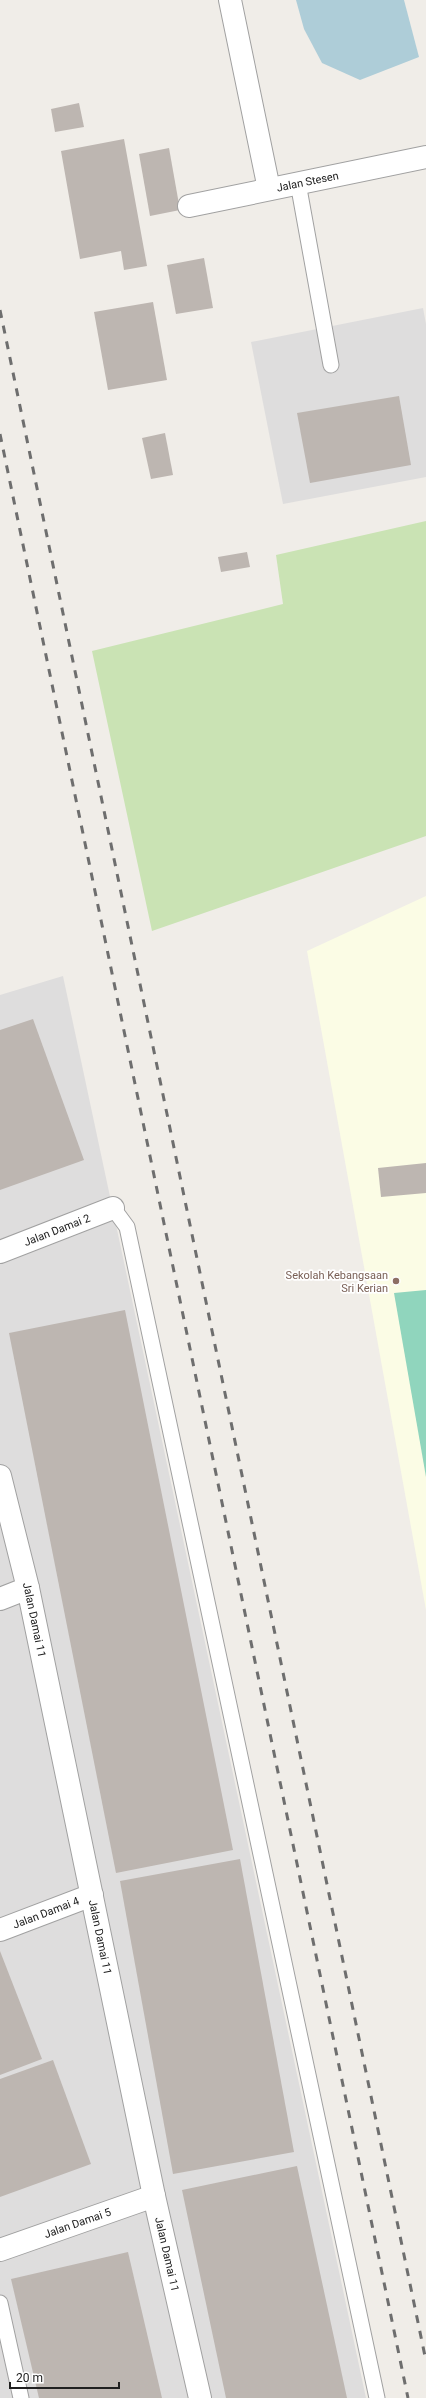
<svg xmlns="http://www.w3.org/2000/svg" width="426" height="2398" font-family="Roboto,sans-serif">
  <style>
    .residential { fill: #dedddd }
    .education { fill: #fbfce5 }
    .grass { fill: #cae3b4 }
    .pitch { fill: #90d5bd }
    .water { fill: #aecdd8 }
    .building { fill: #bdb6b1 }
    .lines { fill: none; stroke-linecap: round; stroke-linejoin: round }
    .service-casing { stroke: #a1a1a1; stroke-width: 17 }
    .minor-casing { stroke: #a1a1a1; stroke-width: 24 }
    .service { stroke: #fff; stroke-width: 15 }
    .minor { stroke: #fff; stroke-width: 22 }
    .rail { stroke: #6e6e6e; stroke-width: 3; stroke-dasharray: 8 8; stroke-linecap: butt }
    .education-dot { fill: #8d6e63; stroke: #fff; stroke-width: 1.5 }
    .labels { text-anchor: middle; stroke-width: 3.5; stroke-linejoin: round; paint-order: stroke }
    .street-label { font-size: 11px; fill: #202020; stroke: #fff }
    .education-label { font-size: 11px; fill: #785e54; stroke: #fff; text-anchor: end }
  </style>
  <rect width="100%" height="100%" fill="#f0ede8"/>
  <g class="residential">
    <polygon points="423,308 426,324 426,477 283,504 251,342"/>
    <polygon points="63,976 366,2398 0,2398 0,995"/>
  </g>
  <polygon class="education" points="426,896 426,1610 307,951"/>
  <polygon class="grass" points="426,521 426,836 152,931 92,651 283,604 276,555"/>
  <polygon class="pitch" points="426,1290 426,1477 394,1293"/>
  <polygon class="water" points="296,0 404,0 419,57 360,80 322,63 304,29"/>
  <g class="building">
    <polygon points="79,103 84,127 55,132 51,109"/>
    <polygon points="124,139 147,266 124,270 121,251 80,259 61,151"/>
    <polygon points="169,148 180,210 150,216 139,154"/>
    <polygon points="204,258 213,308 176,314 167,265"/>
    <polygon points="153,302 167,380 108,390 94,312"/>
    <polygon points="399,396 411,465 310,483 297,413"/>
    <polygon points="165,433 173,475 151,479 142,438"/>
    <polygon points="247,552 250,567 221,572 218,557"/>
    <polygon points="33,1019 84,1160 0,1190 0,1030"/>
    <polygon points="426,1163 426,1193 381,1197 378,1168"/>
    <polygon points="125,1310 233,1850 116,1873 9,1333"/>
    <polygon points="240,1859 294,2152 173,2174 120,1881"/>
    <polygon points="0,1951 42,2059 0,2075"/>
    <polygon points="53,2060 91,2164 0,2197 0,2079"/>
    <polygon points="297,2166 347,2398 226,2398 182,2190"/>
    <polygon points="128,2252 162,2398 39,2398 11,2279"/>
  </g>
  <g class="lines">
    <g class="service-casing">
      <g id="service">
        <polyline points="298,183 331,365"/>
        <polyline points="113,1208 127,1227 377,2398"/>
        <polyline points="0,2303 21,2398"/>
      </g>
    </g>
    <g class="minor-casing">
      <g id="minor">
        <polyline points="230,0 269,189"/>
        <path id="s1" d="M189 206 426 157"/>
        <path id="s2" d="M0 1252 113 1208"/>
        <path id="s3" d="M0 1476 28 1588 154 2196 200 2398"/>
        <polyline points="0,1599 28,1588"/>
        <path id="s4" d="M0 1930 92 1895"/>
        <path id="s5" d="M0 2250 154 2196"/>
      </g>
    </g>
    <use href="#service" class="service"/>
    <use href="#minor" class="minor"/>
    <g class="rail">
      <polyline points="0,310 426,2361"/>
      <polyline points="0,434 408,2398"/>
    </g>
  </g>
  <circle class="education-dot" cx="396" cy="1281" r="4"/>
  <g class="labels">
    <g class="street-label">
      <text dy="4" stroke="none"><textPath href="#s1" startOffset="121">Jalan Stesen</textPath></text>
      <text dy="4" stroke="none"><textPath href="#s2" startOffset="61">Jalan Damai 2</textPath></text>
      <text dy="4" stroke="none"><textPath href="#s3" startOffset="148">Jalan Damai 11</textPath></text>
      <text dy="4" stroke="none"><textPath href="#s4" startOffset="49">Jalan Damai 4</textPath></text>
      <text dy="4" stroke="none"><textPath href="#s3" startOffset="472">Jalan Damai 11</textPath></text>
      <text dy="4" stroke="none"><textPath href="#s5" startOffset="82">Jalan Damai 5</textPath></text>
      <text dy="4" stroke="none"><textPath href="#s3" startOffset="796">Jalan Damai 11</textPath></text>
    </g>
    <g class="education-label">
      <text x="388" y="1279">Sekolah Kebangsaan<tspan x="388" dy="13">Sri Kerian</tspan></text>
    </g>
  </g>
  <path d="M10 2382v6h109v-6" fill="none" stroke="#202020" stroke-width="2"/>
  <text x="16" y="2382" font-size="12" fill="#202020" stroke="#ffffff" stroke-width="3" paint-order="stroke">20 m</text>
</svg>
